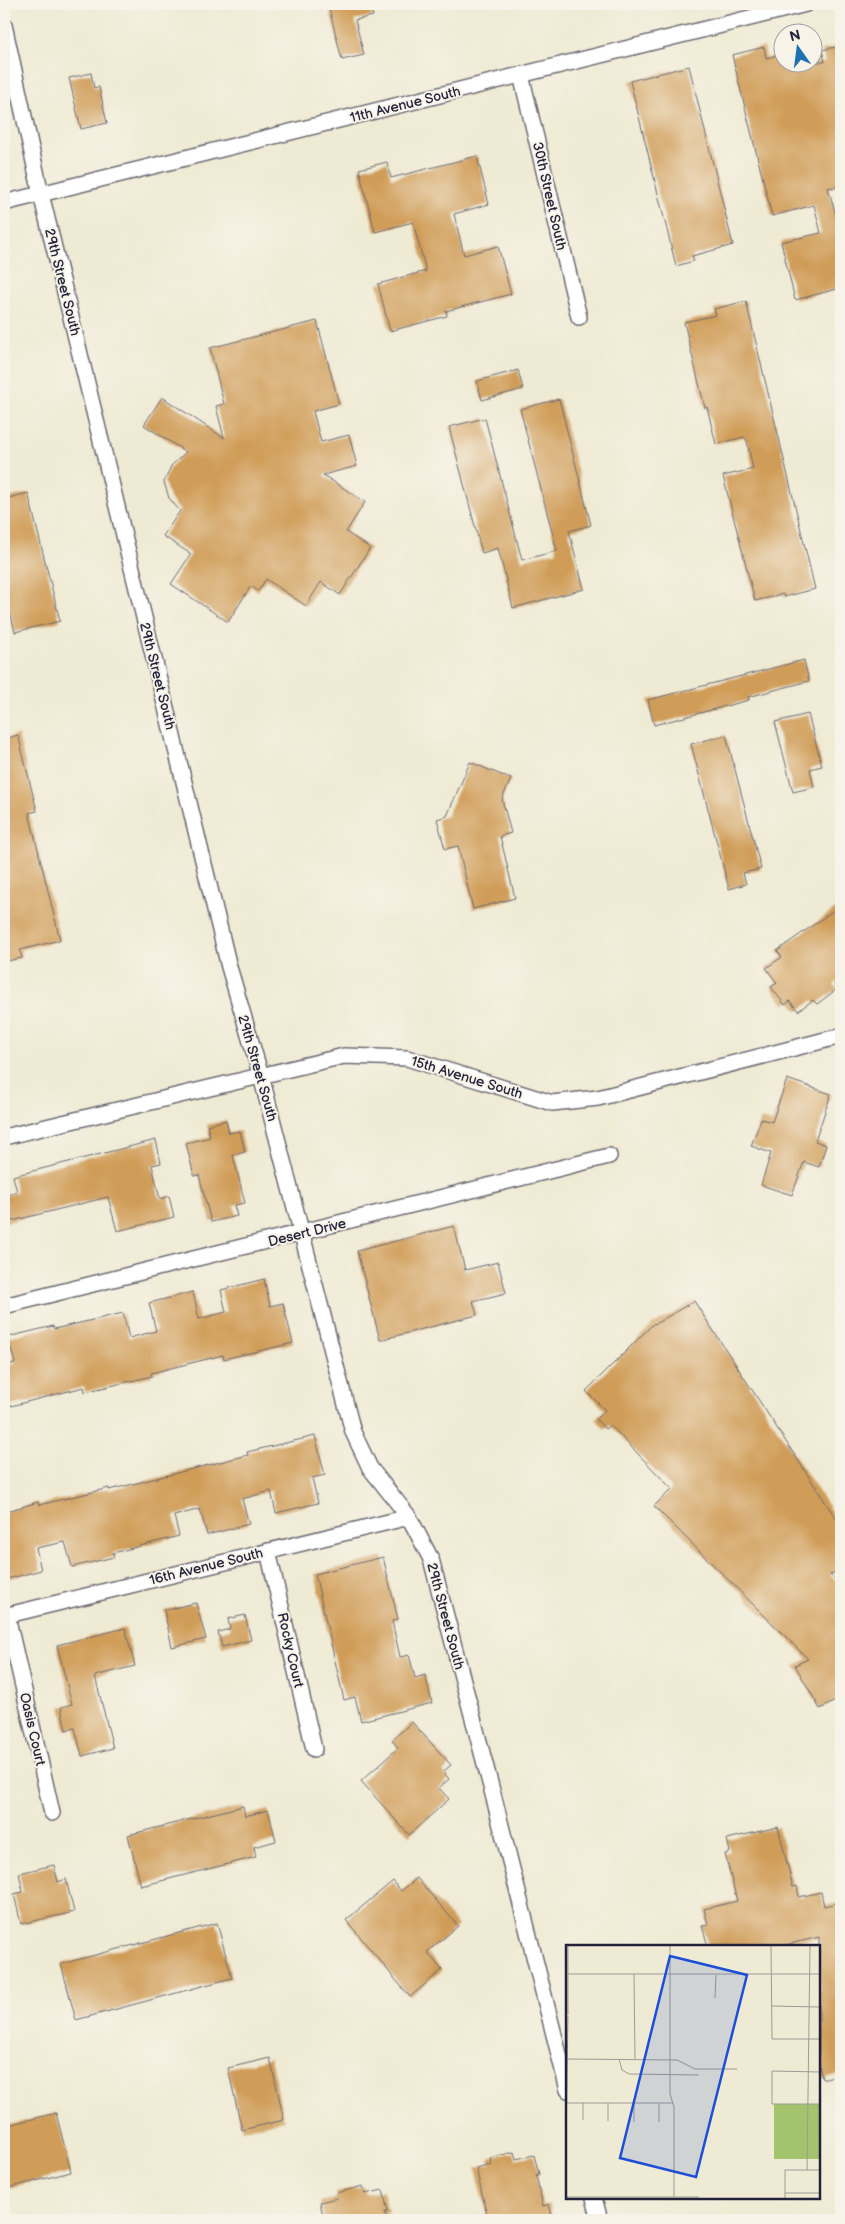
<svg xmlns="http://www.w3.org/2000/svg" width="845" height="2224" font-family="'Balsamiq Sans',sans-serif">
  <style>
    .building { fill: #d09d59 }
    .lines { fill: none; stroke-linecap: round; stroke-linejoin: round }
    .minor-casing { stroke: #6a6870; stroke-width: 18 }
    .minor { stroke: #fff; stroke-width: 15 }
    .labels { text-anchor: middle; stroke-width: 4; stroke-linejoin: round; paint-order: stroke }
    .street-label { font-size: 14px; fill: #22223b; stroke: #f7f3e8 }
    .inset-road { fill: none; stroke: #9d9a96; stroke-width: 1 }
    .view { fill: #1d4ed8; fill-opacity: 0.15; stroke: #1d4ed8; stroke-width: 2.5 }
    .inset-edge { fill: none; stroke: #22223b; stroke-width: 2.5 }
  </style>
  <rect width="100%" height="100%" fill="#f7f3e8"/>
  <filter id="ink" filterUnits="userSpaceOnUse"><feTurbulence type="fractalNoise" baseFrequency=".02" numOctaves="2"/><feDisplacementMap in="SourceGraphic" scale="10" xChannelSelector="R" yChannelSelector="G"/><feConvolveMatrix kernelMatrix="1 2 1 2 8 2 1 2 1" color-interpolation-filters="sRGB"/></filter>
  <filter id="wash" filterUnits="userSpaceOnUse"><feTurbulence type="fractalNoise" baseFrequency=".0096" numOctaves="4" result="noise"/><feDisplacementMap in="SourceGraphic" scale="20" xChannelSelector="R" yChannelSelector="G"/><feGaussianBlur stdDeviation="1.12" result="paint"/><feColorMatrix in="noise" values="0 0 0 0 0 0 0 0 0 0 0 0 0 0 0 0 0 1.4 0 .05"/><feComposite in="paint" operator="in"/></filter>
  <g filter="url(#wash)">
    <rect width="100%" height="100%" fill="#efead3"/>
    <g id="blocks">
      <g class="building">
        <polygon points="328,4 370,4 373,16 355,20 364,55 342,60"/>
        <polygon points="841,46 841,186 828,188 839,225 841,225 841,288 795,300 781,242 821,233 814,205 772,216 732,55 764,47 766,58 782,54 782,62 825,62 822,50"/>
        <polygon points="689,66 733,245 692,256 694,261 676,266 630,81"/>
        <polygon points="91,73 94,88 99,87 107,123 81,129 69,78"/>
        <polygon points="477,156 489,204 454,214 464,255 498,246 511,294 446,311 447,316 390,331 378,284 426,271 413,222 375,232 359,169 387,162 391,178"/>
        <polygon points="746,301 815,589 784,597 783,594 755,601 723,476 753,469 747,441 744,437 716,444 707,407 705,408 684,322 716,315 714,309"/>
        <polygon points="317,321 339,404 313,411 321,442 349,435 357,466 323,475 365,502 346,532 370,548 340,595 321,582 306,606 266,579 258,591 251,586 228,622 171,584 191,554 163,536 180,511 169,498 164,482 171,466 186,452 144,425 162,397 224,438 216,406 224,404 210,348"/>
        <polygon points="518,370 523,389 482,400 477,381"/>
        <polygon points="559,399 591,525 569,531 584,589 513,608 498,548 482,553 449,427 485,418 522,560 557,551 520,409"/>
        <polygon points="28,493 60,621 15,632 4,588 4,499"/>
        <polygon points="804,660 809,681 748,697 749,700 654,725 648,700"/>
        <polygon points="808,714 822,766 810,769 814,787 793,792 775,722"/>
        <polygon points="18,735 37,811 29,813 60,940 20,950 22,958 7,961 4,947 4,739"/>
        <polygon points="726,735 761,869 743,873 746,884 729,889 691,744"/>
        <polygon points="470,762 511,779 502,799 511,833 500,836 515,898 473,909 458,846 445,849 437,819 447,816"/>
        <polygon points="841,905 841,979 834,984 837,989 817,1004 813,1000 798,1011 790,1001 785,1005 771,987 777,983 766,968 782,957 777,951"/>
        <polygon points="787,1079 831,1094 815,1141 826,1145 819,1167 804,1162 792,1195 761,1185 771,1153 751,1146 761,1119 772,1122"/>
        <polygon points="226,1120 229,1133 240,1131 245,1152 233,1155 245,1203 234,1205 237,1216 211,1222 199,1175 194,1176 186,1143 210,1137 207,1125"/>
        <polygon points="156,1140 161,1163 152,1165 160,1199 169,1196 174,1217 117,1231 108,1197 4,1223 4,1196 17,1192 13,1176"/>
        <polygon points="454,1226 465,1270 498,1262 506,1293 473,1301 477,1315 380,1340 357,1251"/>
        <polygon points="264,1279 270,1306 283,1303 293,1343 224,1359 223,1355 151,1373 152,1376 85,1392 84,1387 11,1406 11,1404 4,1406 4,1366 15,1363 8,1337 53,1326 54,1329 123,1313 129,1338 156,1331 149,1303 193,1292 199,1319 226,1312 221,1290"/>
        <polygon points="694,1301 841,1526 841,1569 830,1575 841,1584 841,1698 820,1709 795,1665 808,1659 654,1506 672,1489 610,1425 605,1429 596,1419 605,1410 586,1391 654,1323 655,1324"/>
        <polygon points="315,1436 325,1475 312,1478 318,1503 276,1513 271,1491 242,1499 249,1524 207,1535 200,1509 174,1516 179,1536 113,1553 114,1557 72,1567 65,1542 36,1548 41,1570 4,1580 4,1512 38,1502 39,1505 109,1488 109,1490 248,1455 247,1452"/>
        <polygon points="383,1557 398,1619 392,1621 400,1657 409,1655 415,1678 425,1675 432,1703 361,1721 355,1697 344,1700 315,1574"/>
        <polygon points="196,1603 206,1639 172,1647 164,1610"/>
        <polygon points="245,1615 251,1640 222,1647 218,1632 230,1629 228,1619"/>
        <polygon points="125,1628 135,1666 95,1676 113,1748 82,1756 75,1728 66,1730 61,1707 72,1704 57,1645"/>
        <polygon points="412,1722 451,1765 443,1772 449,1779 439,1788 449,1799 409,1835 361,1781 398,1748 392,1740"/>
        <polygon points="243,1806 245,1816 268,1810 276,1841 254,1847 256,1857 141,1886 128,1835"/>
        <polygon points="778,1827 793,1887 797,1886 799,1897 821,1892 824,1906 841,1902 841,2074 822,2079 819,2064 819,1937 781,1946 708,1946 702,1926 708,1925 704,1909 737,1901 725,1854 730,1852 727,1839"/>
        <polygon points="54,1865 58,1882 66,1879 74,1912 21,1924 14,1894 23,1892 19,1873"/>
        <polygon points="417,1878 458,1926 427,1952 442,1970 410,1997 346,1920 393,1881 401,1891"/>
        <polygon points="217,1923 232,1978 76,2020 61,1964"/>
        <polygon points="270,2058 284,2120 242,2130 228,2068"/>
        <polygon points="56,2113 71,2172 4,2189 4,2126"/>
        <polygon points="514,2152 516,2159 534,2155 539,2174 536,2175 543,2206 549,2204 553,2220 488,2220 476,2168 491,2164 490,2158"/>
        <polygon points="363,2186 365,2194 383,2190 388,2212 385,2212 387,2220 324,2220 320,2202 337,2198 336,2193"/>
      </g>
    </g>
  </g>
  <g filter="url(#ink)">
    <use href="#blocks" fill-opacity="0" stroke="#6a6870" stroke-width="1"/>
    <g class="lines">
      <g class="minor-casing">
        <g id="minor">
          <polyline points="4,25 41,194 229,967 261,1076 353,1432 370,1468 409,1517 431,1559 495,1802 568,2090"/>
          <polyline points="521,75 579,317"/>
          <polyline points="4,203 806,4"/>
          <polyline points="4,1137 344,1056 407,1058 552,1103 598,1098 841,1036"/>
          <polyline points="4,1306 609,1156"/>
          <polyline points="268,1551 314,1749"/>
          <polyline points="4,1616 409,1517"/>
          <polyline points="7,1616 52,1813"/>
          <polyline points="594,2198 600,2220"/>
        </g>
      </g>
      <use href="#minor" class="minor"/>
    </g>
  </g>
  <g class="labels">
    <g class="street-label">
      <text transform="translate(405 104) rotate(-14)" y="5">11th Avenue South</text>
      <text transform="translate(550 196) rotate(77)" y="5">30th Street South</text>
      <text transform="translate(63 282) rotate(76)" y="5">29th Street South</text>
      <text transform="translate(158 676) rotate(76)" y="5">29th Street South</text>
      <text transform="translate(258 1068) rotate(74)" y="5">29th Street South</text>
      <text transform="translate(467 1077) rotate(17)" y="5">15th Avenue South</text>
      <text transform="translate(307 1232) rotate(-14)" y="5">Desert Drive</text>
      <text transform="translate(206 1566) rotate(-14)" y="5">16th Avenue South</text>
      <text transform="translate(446 1616) rotate(75)" y="5">29th Street South</text>
      <text transform="translate(291 1650) rotate(77)" y="5">Rocky Court</text>
      <text transform="translate(33 1729) rotate(77)" y="5">Oasis Court</text>
    </g>
  </g>
  <g transform="translate(566 1945)">
    <rect width="254" height="254" fill="#efead3"/>
    <path d="M208 159H254V214H208Z" fill="#a3c46c"/>
    <path class="inset-road" d="M104 0V149L108 162V252M205 0 206 94H254M2 29H254M68 29 69 114M149 53 150 30M206 61 254 62M2 70V0M0 114 111 115 129 124H171M53 114 56 125 63 129 133 130M254 127 206 126V159H254M1 158H107M17 175V158M42 176V158M68 177V158M93 177V158M0 198 2 71M241 225 244 0M219 248H254M0 252H133M219 254V225H254"/>
    <path class="view" d="M104 11 181 30 130 232 54 213Z"/>
    <rect width="254" height="254" class="inset-edge"/>
  </g>
  <rect width="845" height="2224" fill="none" stroke="#f7f3e8" stroke-width="20"/>
  <g transform="translate(798 48) rotate(346)"><circle r="24" fill="#f7f3e8" stroke="#a29fa3"/>
  <path d="M0-4L9 19L0 12L-9 19Z" fill="#1f6fb2"/>
  <text y="-8" font-size="14" font-weight="bold" text-anchor="middle" fill="#22223b">N</text>
  </g>
</svg>
